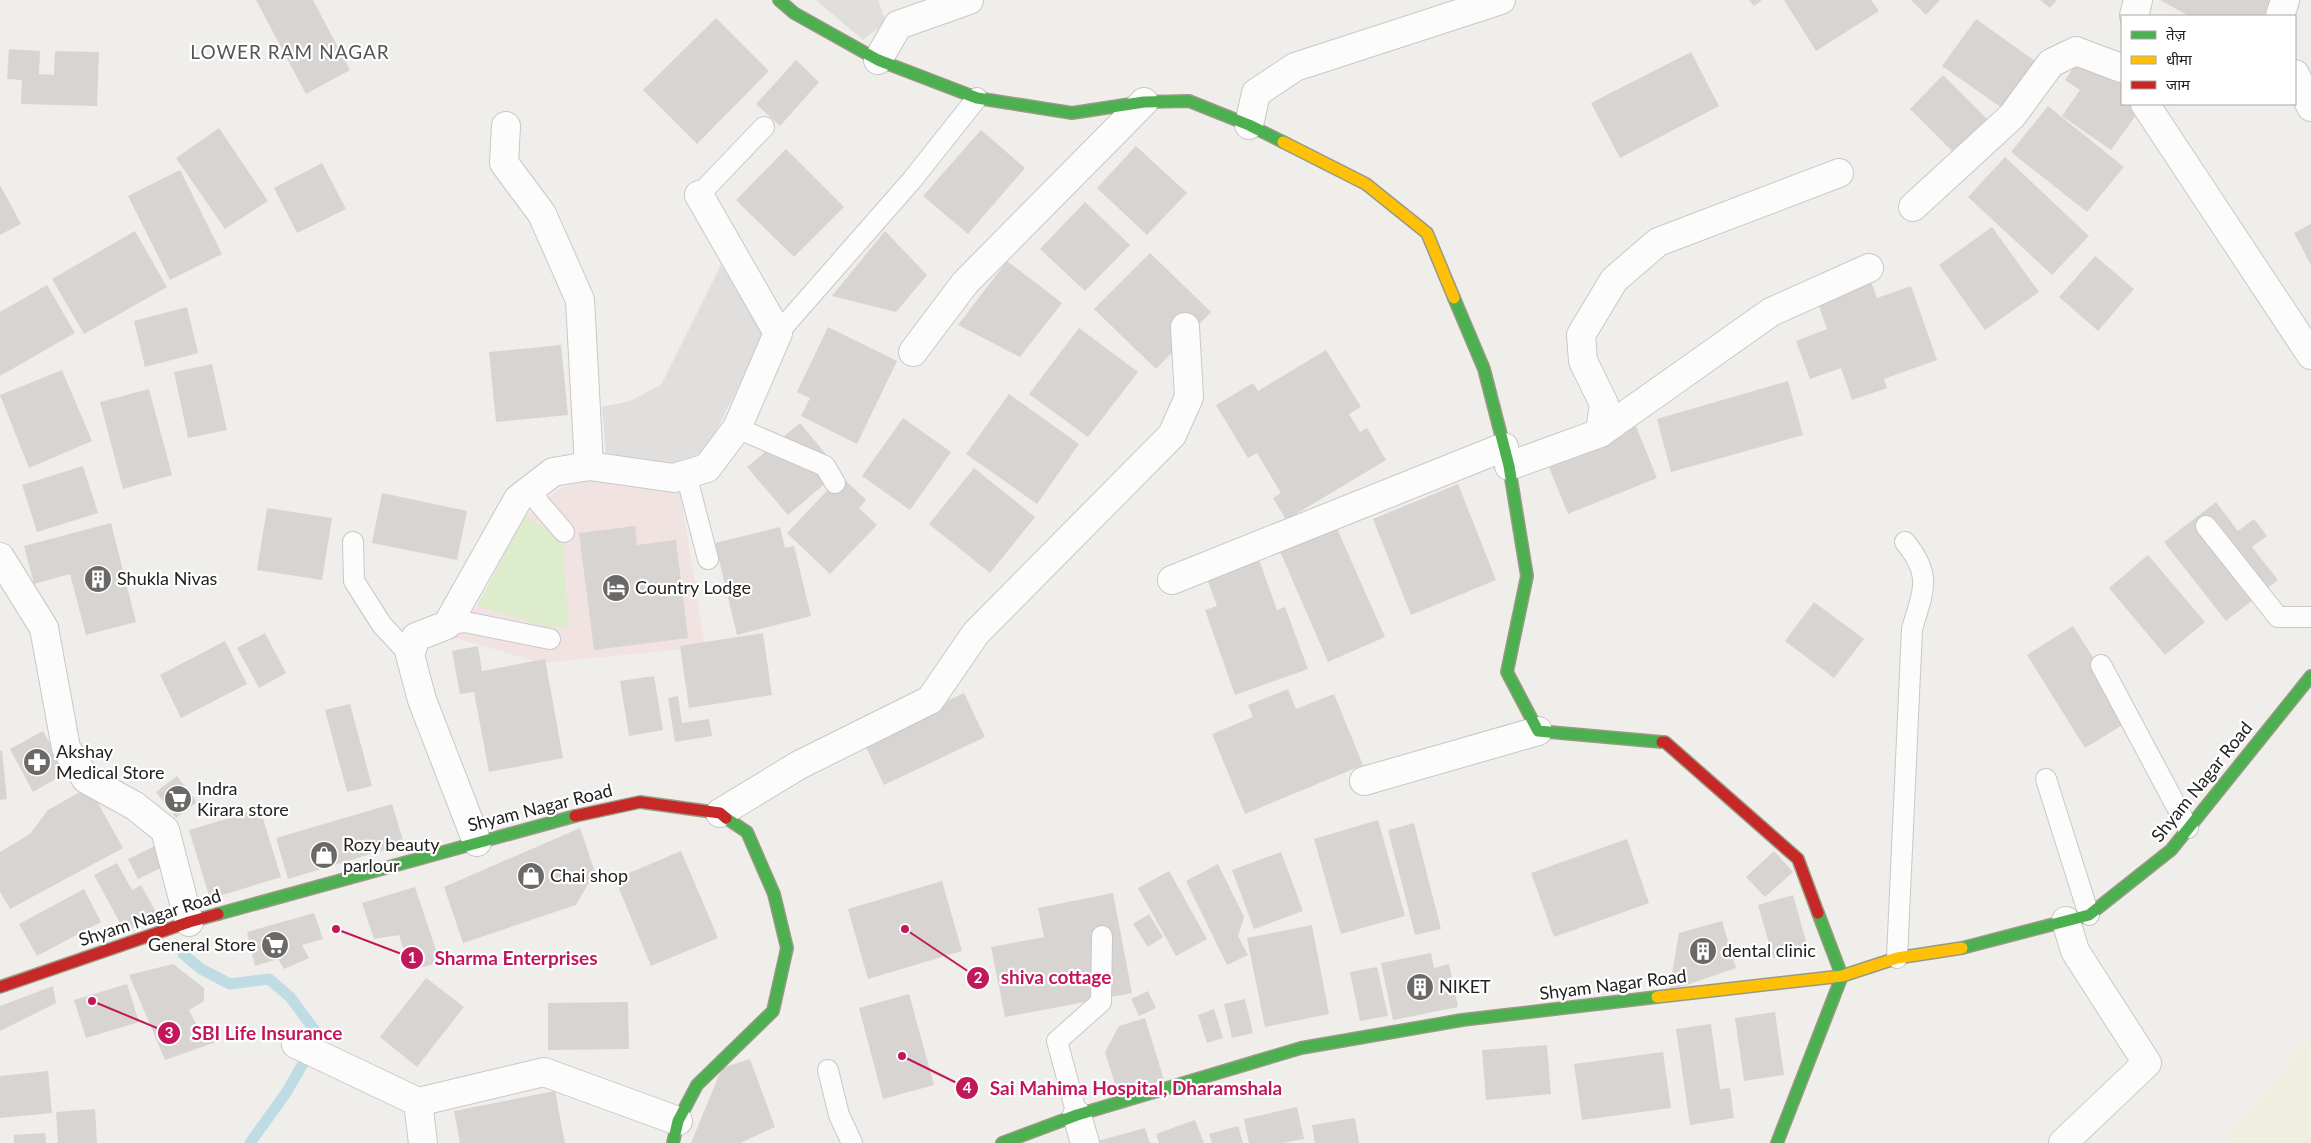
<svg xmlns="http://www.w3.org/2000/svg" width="2311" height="1143" font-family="Lato,'Noto Sans Devanagari',sans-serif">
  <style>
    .commercial { fill: #f1e3e1 }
    .farmland { fill: #efefdf }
    .grass { fill: #ddeccb }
    .parking { fill: #e0dfde }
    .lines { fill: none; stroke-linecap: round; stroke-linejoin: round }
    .stream { stroke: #bfdbe3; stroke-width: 11 }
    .building { fill: #d7d4d2 }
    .lane-casing { stroke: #c9c8c7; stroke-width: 22 }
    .street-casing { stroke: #c9c8c7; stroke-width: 30 }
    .fast-casing { stroke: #999a82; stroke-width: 14 }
    .slow-casing { stroke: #999a82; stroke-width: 14 }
    .jam-casing { stroke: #999a82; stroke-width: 14 }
    .lane { stroke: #fdfcfc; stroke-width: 20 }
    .street { stroke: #fdfcfc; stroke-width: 28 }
    .fast { stroke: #4caf50; stroke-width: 11 }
    .slow { stroke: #ffc107; stroke-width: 11 }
    .jam { stroke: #c62828; stroke-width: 11 }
    .labels { text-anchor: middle; stroke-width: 4.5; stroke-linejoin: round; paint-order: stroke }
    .poi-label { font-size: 18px; fill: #222; stroke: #fff; text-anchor: start }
    .street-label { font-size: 18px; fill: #222; stroke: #fff }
    .neighbourhood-label { font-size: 19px; letter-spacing: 1px; fill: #555; stroke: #fff }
    .leader { fill: none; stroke: #c2185b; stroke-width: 2 }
    .callout-dot { fill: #c2185b; stroke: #fff; stroke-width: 2 }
    .mark-label { font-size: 15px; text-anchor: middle; font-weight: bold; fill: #fff }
    .callout-label { font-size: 19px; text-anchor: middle; font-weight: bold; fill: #c2185b; stroke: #fff; stroke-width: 4.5; stroke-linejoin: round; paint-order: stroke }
  </style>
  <rect width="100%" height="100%" fill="#f0eeeb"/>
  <polygon class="commercial" points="587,478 680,492 705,647 542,663 452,637 477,606 525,516 559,489"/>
  <polygon class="farmland" points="2311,1036 2311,1143 2231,1143 2227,1139"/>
  <polygon class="grass" points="525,516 562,539 569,626 549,627 477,606"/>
  <g class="parking">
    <polygon points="816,0 878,0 886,22 863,40"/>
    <polygon points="721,265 765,332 708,448 690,458 668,465 606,453 602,407 630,401 661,385"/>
  </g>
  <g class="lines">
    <polyline class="stream" points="183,954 201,969 230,984 269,979 290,997 319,1036 286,1093 250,1143"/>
  </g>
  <g class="building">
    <polygon points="256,0 313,0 350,70 306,94"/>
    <polygon points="1749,0 1762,0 1754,6"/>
    <polygon points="1784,0 1871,0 1879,11 1816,51"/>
    <polygon points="1911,0 1940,0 1926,15"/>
    <polygon points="2040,0 2057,0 2050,8"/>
    <polygon points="2160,0 2276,0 2267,16 2189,16"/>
    <polygon points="716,18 769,71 697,144 643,90"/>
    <polygon points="1976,19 2035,61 2002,108 1942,66"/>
    <polygon points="9,49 40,51 39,74 54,75 55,51 99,52 97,106 21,104 22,80 7,79"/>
    <polygon points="1691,52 1719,106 1620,158 1591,103"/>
    <polygon points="2083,54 2122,82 2122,104 2144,104 2111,150 2062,116 2080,90 2065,80"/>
    <polygon points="796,60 819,82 780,126 756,104"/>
    <polygon points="1943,75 1987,119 1954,153 1910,109"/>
    <polygon points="2048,106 2124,167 2087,212 2011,152"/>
    <polygon points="219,128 268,201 225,229 176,158"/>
    <polygon points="981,130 1025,168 968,234 923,196"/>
    <polygon points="1136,146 1187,193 1147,235 1097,188"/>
    <polygon points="786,149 844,207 794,257 736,200"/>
    <polygon points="2005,157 2089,236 2052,275 1968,197"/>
    <polygon points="322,163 346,209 297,233 274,188"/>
    <polygon points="180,170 222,254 170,280 128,196"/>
    <polygon points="0,185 21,224 0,235"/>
    <polygon points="1085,202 1130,245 1085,291 1040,249"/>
    <polygon points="2311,224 2311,265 2294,233"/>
    <polygon points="1992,227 2039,292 1985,330 1939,265"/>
    <polygon points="135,231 167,287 84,334 52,279"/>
    <polygon points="885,231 927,275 896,312 832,296"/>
    <polygon points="1150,253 1211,312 1156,369 1094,309"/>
    <polygon points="2095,256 2134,289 2098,331 2059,297"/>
    <polygon points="1007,261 1062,303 1020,357 958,325"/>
    <polygon points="1870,279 1877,298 1911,286 1937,360 1884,379 1887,388 1852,400 1841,368 1810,379 1796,341 1827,329 1816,298"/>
    <polygon points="47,285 75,333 0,376 0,312"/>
    <polygon points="187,307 198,353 145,367 134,321"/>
    <polygon points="828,327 897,361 857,444 801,416 810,398 797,392"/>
    <polygon points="1079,328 1138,372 1088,437 1029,394"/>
    <polygon points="561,345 568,415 496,422 489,352"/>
    <polygon points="1326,350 1361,407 1349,414 1360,432 1367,428 1386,460 1286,520 1273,498 1281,493 1257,453 1248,458 1216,405 1253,383 1258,391"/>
    <polygon points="212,364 227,430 188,438 174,372"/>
    <polygon points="62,370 92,441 29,468 0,395"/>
    <polygon points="1788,381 1803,435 1671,472 1657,419"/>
    <polygon points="149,389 172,475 123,489 100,402"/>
    <polygon points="1009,394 1079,444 1037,504 966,454"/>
    <polygon points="903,418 951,452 910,510 862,476"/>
    <polygon points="800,423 840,471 788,515 747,467"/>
    <polygon points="1635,424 1657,478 1568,514 1546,460"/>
    <polygon points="83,466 98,513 37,532 22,485"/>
    <polygon points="974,468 1035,517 990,573 929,524"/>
    <polygon points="841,476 866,500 859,508 877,525 830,574 787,533"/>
    <polygon points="1458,484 1496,580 1411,615 1373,519"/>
    <polygon points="382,493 467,511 457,560 372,543"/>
    <polygon points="2216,502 2238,531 2254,519 2267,536 2252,547 2278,580 2226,621 2164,542"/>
    <polygon points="267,508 332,518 322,580 257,570"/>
    <polygon points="111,523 136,622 86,635 70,574 34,584 24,546"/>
    <polygon points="1335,524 1385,637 1328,662 1279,549"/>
    <polygon points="635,526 637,545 676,540 688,638 594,650 579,533"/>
    <polygon points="780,527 785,548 794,546 811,616 737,635 715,543"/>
    <polygon points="1257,554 1277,610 1285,607 1308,669 1235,695 1205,610 1217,606 1205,573"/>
    <polygon points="2148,555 2205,622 2165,655 2109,588"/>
    <polygon points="1814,602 1864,639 1834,678 1785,641"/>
    <polygon points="2073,626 2132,719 2085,748 2027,655"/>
    <polygon points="265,633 286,673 259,688 237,648"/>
    <polygon points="763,633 772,695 689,708 680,646"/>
    <polygon points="225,641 247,684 181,718 160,675"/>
    <polygon points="478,646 482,671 545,659 563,758 489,772 474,692 460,694 452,651"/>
    <polygon points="654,676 663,730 629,736 620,681"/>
    <polygon points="1288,689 1296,709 1334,694 1363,765 1245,814 1212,734 1253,717 1248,705"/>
    <polygon points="964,693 985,737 884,785 863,741"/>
    <polygon points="678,696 682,723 709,719 712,736 675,742 668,698"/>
    <polygon points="350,704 372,786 347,792 325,710"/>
    <polygon points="43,731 66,773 33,792 10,749"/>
    <polygon points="0,751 2,751 7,799 0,800"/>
    <polygon points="177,776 197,802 176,818 156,792"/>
    <polygon points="89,787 123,848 10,909 0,892 0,852 30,834 48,810"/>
    <polygon points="392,804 404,844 288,879 276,838"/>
    <polygon points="260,809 281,877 210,899 189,830"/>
    <polygon points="1378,820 1405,916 1341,934 1314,839"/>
    <polygon points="1414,823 1441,929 1415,935 1388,830"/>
    <polygon points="580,828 595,872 576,905 463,943 444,887"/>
    <polygon points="1627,839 1649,903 1554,937 1531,873"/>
    <polygon points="157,845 167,865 138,879 128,859"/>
    <polygon points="681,851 718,938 651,966 615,879"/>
    <polygon points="1774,851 1793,872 1765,897 1746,877"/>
    <polygon points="1281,852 1303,911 1254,929 1232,870"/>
    <polygon points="117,863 132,890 141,885 157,914 125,932 94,875"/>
    <polygon points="1218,864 1244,917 1238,936 1248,955 1227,965 1186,881"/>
    <polygon points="1169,871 1207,939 1176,956 1138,888"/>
    <polygon points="942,881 962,951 868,979 848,909"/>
    <polygon points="415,887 440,962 410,971 399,935 374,939 362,903"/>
    <polygon points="84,889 101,922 37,956 19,924"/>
    <polygon points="1113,893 1132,993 1005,1017 991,947 1044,937 1038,908"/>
    <polygon points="1793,895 1808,948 1773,958 1758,905"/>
    <polygon points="314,913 323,939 302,945 309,958 284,969 278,959 255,966 247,932"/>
    <polygon points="1149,914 1163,937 1148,947 1133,924"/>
    <polygon points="1722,921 1736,968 1669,991 1679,933"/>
    <polygon points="1312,925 1329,1014 1265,1027 1247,938"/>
    <polygon points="1431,953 1434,968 1449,964 1458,1007 1393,1020 1381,963"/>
    <polygon points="173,964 204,988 204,1001 189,1010 200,1032 216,1028 219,1041 165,1060 129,975"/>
    <polygon points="1377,967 1388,1016 1360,1021 1350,972"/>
    <polygon points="426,978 464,1007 417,1067 380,1037"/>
    <polygon points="127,984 139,1022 86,1038 74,1000"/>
    <polygon points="53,986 56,1003 0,1031 0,1006"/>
    <polygon points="1148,991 1156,1008 1139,1016 1131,999"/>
    <polygon points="909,994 934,1085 883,1099 859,1008"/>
    <polygon points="1245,999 1253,1033 1232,1038 1224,1004"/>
    <polygon points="628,1002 629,1049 548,1050 548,1003"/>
    <polygon points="1214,1009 1223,1038 1207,1043 1198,1015"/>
    <polygon points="1775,1012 1784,1075 1744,1081 1735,1018"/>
    <polygon points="1145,1018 1164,1080 1118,1094 1105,1052 1119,1026"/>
    <polygon points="1711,1024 1720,1089 1730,1088 1734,1118 1690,1125 1676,1029"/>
    <polygon points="1547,1045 1551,1094 1486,1100 1482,1050"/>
    <polygon points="1663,1052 1671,1108 1582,1120 1574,1064"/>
    <polygon points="750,1059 775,1127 740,1143 691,1143 722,1068"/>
    <polygon points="48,1071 52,1113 0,1118 0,1076"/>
    <polygon points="555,1091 565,1143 460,1143 454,1111"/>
    <polygon points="1297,1107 1304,1139 1283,1143 1249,1143 1244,1119"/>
    <polygon points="95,1109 97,1143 58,1143 56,1112"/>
    <polygon points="1355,1118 1359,1143 1315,1143 1312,1125"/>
    <polygon points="1195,1120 1204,1143 1159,1143 1156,1134"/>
    <polygon points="1238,1126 1243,1143 1212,1143 1209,1134"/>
    <polygon points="1145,1128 1150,1143 1094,1143 1094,1142"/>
    <polygon points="45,1133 46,1143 14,1143 14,1135"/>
  </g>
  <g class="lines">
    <g class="lane-casing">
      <g id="lane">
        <polyline points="699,195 764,127"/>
        <polyline points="778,333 912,180 977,98"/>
        <polyline points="737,428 825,466 835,483"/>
        <polyline points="686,474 708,559"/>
        <polyline points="530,489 540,504 564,532"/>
        <polyline points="2206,526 2278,617 2311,617"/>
        <polyline points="353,542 354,581 382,625 410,655"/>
        <polyline points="447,625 465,622 550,639"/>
        <polyline points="2101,665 2188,828"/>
        <polyline points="2046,779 2089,915"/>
        <path d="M1897 958 1912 629C1923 591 1933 576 1905 542"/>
        <polyline points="828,1070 839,1115 852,1143"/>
        <polyline points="1077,1115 1057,1041 1101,1002 1102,936"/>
      </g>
    </g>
    <g class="street-casing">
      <g id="street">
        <polyline points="2134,16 2138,0"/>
        <polyline points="2280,16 2285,0"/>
        <polyline points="878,60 898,25 969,0"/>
        <polyline points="2295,74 2311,107"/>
        <polyline points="2145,104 2311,355"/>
        <polyline points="1249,125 1256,93 1295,67 1501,0"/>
        <polyline points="506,126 504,163 542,214 580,300 589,466"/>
        <polyline points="1913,207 2012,116 2051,63 2076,51 2121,68"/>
        <polyline points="913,352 965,283 1144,102"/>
        <polyline points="1600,433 1604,404 1583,361 1581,335 1614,280 1658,242 1839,173"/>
        <polyline points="1509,466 1600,433 1771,312 1869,268"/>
        <polyline points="0,557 44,628 66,748 86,779 135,806 165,830 189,922"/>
        <polyline points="1172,580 1504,447"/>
        <polyline points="1364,781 1538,731"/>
        <polyline points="720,813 799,765 930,700 976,633 1172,435 1189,397 1185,327"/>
        <polyline points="477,842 422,700 410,655 416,637 447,625 518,499 553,472 589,466 674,478 707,468 737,428 778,333 699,195"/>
        <polyline points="296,1044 418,1102 544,1072 678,1121"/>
        <polyline points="418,1102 423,1143"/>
        <polyline points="1077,1115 1085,1143"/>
        <polyline points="2063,1143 2147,1063 2075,951 2066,921"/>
      </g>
    </g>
    <g class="fast-casing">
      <g id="fast">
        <polyline points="779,0 794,13 878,60 977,98 1072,113 1144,102 1189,101 1249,125 1283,142"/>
        <polyline points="1454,298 1484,369 1509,466 1527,576 1507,672 1538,731 1662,742"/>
        <polyline points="218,914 575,816"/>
        <polyline points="1962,948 2089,915 2171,850 2311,676"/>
        <polyline points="673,1143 678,1121 697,1085 773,1011 787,948 774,894 747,832 726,818"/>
        <polyline points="1002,1143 1077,1115 1301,1048 1462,1020 1657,997"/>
        <polyline points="1777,1143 1842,976 1818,913"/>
      </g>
    </g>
    <g class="slow-casing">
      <g id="slow">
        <polyline points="1283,142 1366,184 1427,233 1454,298"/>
        <polyline points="1657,997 1842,976 1897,958 1962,948"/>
      </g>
    </g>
    <g class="jam-casing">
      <g id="jam">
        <polyline points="1662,742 1665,742 1798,859 1818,913"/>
        <polyline points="575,816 640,802 720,813 726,818"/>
        <polyline points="0,987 189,922 218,914"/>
      </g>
    </g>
    <use href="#lane" class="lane"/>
    <use href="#street" class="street"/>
    <use href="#fast" class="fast"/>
    <use href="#slow" class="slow"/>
    <use href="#jam" class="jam"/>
  </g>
  <defs>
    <g id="building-disc" transform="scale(1.4375)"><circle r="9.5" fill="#6a6968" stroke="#fff"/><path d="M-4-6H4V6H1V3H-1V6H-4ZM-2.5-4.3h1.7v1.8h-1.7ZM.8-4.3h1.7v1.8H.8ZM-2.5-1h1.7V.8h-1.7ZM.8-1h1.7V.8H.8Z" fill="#fff"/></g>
    <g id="hotel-disc" transform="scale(1.4375)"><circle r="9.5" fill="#6a6968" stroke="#fff"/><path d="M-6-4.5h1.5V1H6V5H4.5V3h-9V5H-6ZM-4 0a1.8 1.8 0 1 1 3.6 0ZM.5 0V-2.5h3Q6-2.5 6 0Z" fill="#fff"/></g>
    <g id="pharmacy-disc" transform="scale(1.4375)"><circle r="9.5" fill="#6a6968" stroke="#fff"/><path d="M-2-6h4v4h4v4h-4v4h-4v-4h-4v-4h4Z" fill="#fff"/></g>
    <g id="supermarket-disc" transform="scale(1.4375)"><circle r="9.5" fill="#6a6968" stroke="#fff"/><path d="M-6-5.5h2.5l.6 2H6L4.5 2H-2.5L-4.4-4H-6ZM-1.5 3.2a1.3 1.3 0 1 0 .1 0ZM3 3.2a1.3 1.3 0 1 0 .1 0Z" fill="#fff"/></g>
    <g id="shop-disc" transform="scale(1.4375)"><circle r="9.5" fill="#6a6968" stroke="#fff"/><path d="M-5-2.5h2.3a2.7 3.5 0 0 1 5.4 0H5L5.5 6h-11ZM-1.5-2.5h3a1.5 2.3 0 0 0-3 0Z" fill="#fff"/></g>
  </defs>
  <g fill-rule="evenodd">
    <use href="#building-disc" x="98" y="579"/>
    <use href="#hotel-disc" x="616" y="588"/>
    <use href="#pharmacy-disc" x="37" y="762"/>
    <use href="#supermarket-disc" x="178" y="799"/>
    <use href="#shop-disc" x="324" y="855"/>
    <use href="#shop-disc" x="531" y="876"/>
    <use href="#supermarket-disc" x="275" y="945"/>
    <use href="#building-disc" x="1703" y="951"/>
    <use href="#building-disc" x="1420" y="987"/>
  </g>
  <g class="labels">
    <g class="poi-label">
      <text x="117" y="585">Shukla Nivas</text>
      <text x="635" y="594">Country Lodge</text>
      <text x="56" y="758">Akshay<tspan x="56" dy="21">Medical Store</tspan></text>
      <text x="197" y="795">Indra<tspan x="197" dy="21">Kirara store</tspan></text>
      <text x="343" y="851">Rozy beauty<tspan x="343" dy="21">parlour</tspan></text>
      <text x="550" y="882">Chai shop</text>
      <text x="256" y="951" text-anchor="end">General Store</text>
      <text x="1722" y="957">dental clinic</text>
      <text x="1439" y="993">NIKET</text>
    </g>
    <g class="street-label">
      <text transform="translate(2202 782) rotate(-51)" y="6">Shyam Nagar Road</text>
      <text transform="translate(540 808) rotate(-14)" y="6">Shyam Nagar Road</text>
      <text transform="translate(150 918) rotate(-18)" y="6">Shyam Nagar Road</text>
      <text transform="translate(1613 985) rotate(-7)" y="6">Shyam Nagar Road</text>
    </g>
    <g class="neighbourhood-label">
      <text x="290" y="59">LOWER RAM NAGAR</text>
    </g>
  </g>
  <path class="leader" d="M336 929L412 958M905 929L978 978M92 1001L169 1033M902 1056L967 1088"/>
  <g class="callout-dot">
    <circle cx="336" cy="929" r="5"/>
    <circle cx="905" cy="929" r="5"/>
    <circle cx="92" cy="1001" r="5"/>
    <circle cx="902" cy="1056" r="5"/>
    <circle cx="412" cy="958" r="12"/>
    <circle cx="978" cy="978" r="12"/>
    <circle cx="169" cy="1033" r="12"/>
    <circle cx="967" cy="1088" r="12"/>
  </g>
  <g class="mark-label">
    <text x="412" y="963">1</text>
    <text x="978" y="983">2</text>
    <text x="169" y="1038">3</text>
    <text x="967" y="1093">4</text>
  </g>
  <g class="callout-label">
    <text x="516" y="965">Sharma Enterprises</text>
    <text x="1056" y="984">shiva cottage</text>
    <text x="267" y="1040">SBI Life Insurance</text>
    <text x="1136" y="1095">Sai Mahima Hospital, Dharamshala</text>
  </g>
  <rect x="2121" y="15" width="175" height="90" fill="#ffffff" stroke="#a7a7a7"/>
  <rect x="2131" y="31" width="25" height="8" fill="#4caf50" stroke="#a7a7a7"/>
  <text x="2166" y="40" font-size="15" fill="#222222">तेज़</text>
  <rect x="2131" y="56" width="25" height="8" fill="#ffc107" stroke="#a7a7a7"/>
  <text x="2166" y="65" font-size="15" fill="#222222">धीमा</text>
  <rect x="2131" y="81" width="25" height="8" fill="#c62828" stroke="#a7a7a7"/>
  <text x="2166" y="90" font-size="15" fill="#222222">जाम</text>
</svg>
